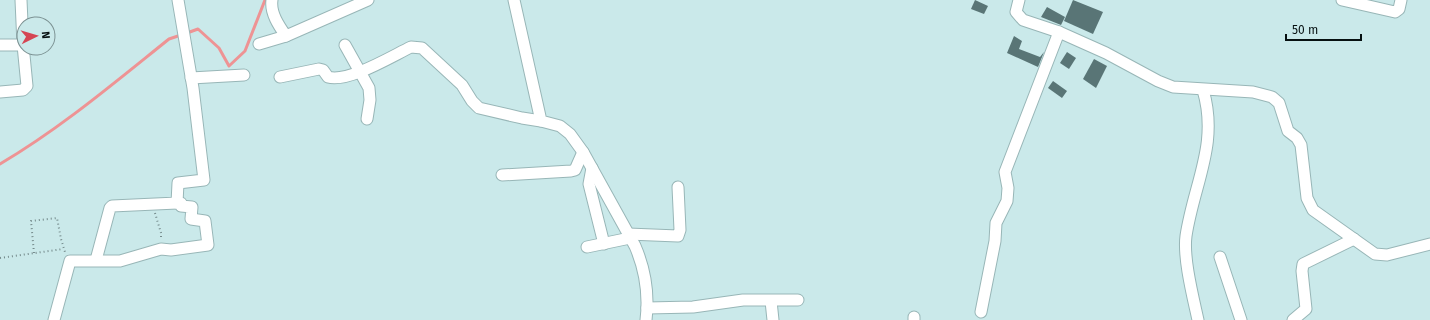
<svg xmlns="http://www.w3.org/2000/svg" width="1430" height="320" font-family="'Fira Sans',sans-serif">
  <style>
    .lines { fill: none; stroke-linecap: round; stroke-linejoin: round }
    .stream { stroke: #ee9394; stroke-width: 3 }
    .building { fill: #597576 }
    .minor-casing { stroke: #98b6b7; stroke-width: 13 }
    .path { stroke: #758b8c; stroke-width: 2; stroke-dasharray: 1 3; stroke-linecap: butt }
    .minor { stroke: #fff; stroke-width: 11 }
  </style>
  <rect width="100%" height="100%" fill="#cae9ea"/>
  <g class="lines">
    <g class="stream">
      <polyline points="187,33 198,29 219,48 229,66 245,51 265,0"/>
      <path d="M0 164C61 128 114 83 169 39L181 35"/>
    </g>
  </g>
  <g class="building">
    <polygon points="975,0 988,6 984,14 971,9"/>
    <polygon points="1073,0 1103,12 1093,34 1064,21"/>
    <polygon points="1047,7 1065,17 1061,25 1041,17"/>
    <polygon points="1014,36 1022,41 1019,49 1040,57 1044,52 1038,67 1007,53"/>
    <polygon points="1067,52 1076,58 1069,69 1060,63"/>
    <polygon points="1094,59 1107,66 1096,88 1083,79"/>
    <polygon points="1053,81 1067,91 1062,98 1048,88"/>
  </g>
  <g class="lines">
    <g class="minor-casing">
      <g id="minor">
        <path d="M272 0C270 13 279 26 286 36L368 0"/>
        <path d="M514 0 541 121 560 126 570 134 583 152 635 246C645 269 649 295 646 320"/>
        <polyline points="1019,0 1016,12 1023,20 1059,32 1106,53 1158,81 1173,87 1253,92 1272,97 1279,103 1288,131 1297,138 1301,145 1307,198 1313,210 1375,254 1387,255 1430,244"/>
        <polyline points="1342,0 1395,12 1399,9 1401,0"/>
        <polyline points="259,44 286,36"/>
        <polyline points="0,45 23,45"/>
        <polyline points="345,45 369,88 370,100 367,119"/>
        <path d="M280 77 319 69 323 70 328 77C348 83 392 56 411 47L422 48 462 85 472 101 479 108 522 118 541 121"/>
        <polyline points="191,78 244,75"/>
        <polyline points="0,92 23,90 27,86 23,45 21,0"/>
        <polyline points="592,168 589,184 604,244"/>
        <polyline points="502,175 571,171 575,170 583,152"/>
        <polyline points="628,234 678,236 680,230 678,187"/>
        <polyline points="587,247 630,238"/>
        <polyline points="1220,257 1241,320"/>
        <polyline points="96,260 110,208 112,206 177,203 178,183 204,180 193,88 178,0"/>
        <polyline points="771,301 773,320"/>
        <polyline points="647,308 693,307 743,300 798,300"/>
        <polyline points="981,312 995,241 996,223 1007,201 1008,188 1005,172 1059,32"/>
        <polyline points="54,320 70,261 120,261 161,249 171,250 208,245 205,221 191,219 192,207 181,206 181,203 177,203"/>
        <polyline points="914,320 914,317"/>
        <path d="M1198 320C1193 297 1183 258 1186 236 1194 183 1219 144 1203 90"/>
        <polyline points="1293,320 1306,309 1302,271 1303,264 1354,239"/>
      </g>
    </g>
    <g class="path">
      <polyline points="155,213 161,233 161,240"/>
      <polyline points="34,253 31,221 57,218 61,239 65,252"/>
      <polyline points="0,258 63,249"/>
    </g>
    <use href="#minor" class="minor"/>
  </g>
  <g transform="translate(36 36) rotate(85)"><circle r="19" fill="#cae9ea" stroke="#7c9293"/>
  <path d="M0-3L7 15L0 10L-7 15Z" fill="#d54553"/>
  <text y="-6" font-size="11" font-weight="bold" text-anchor="middle" fill="#061011">N</text>
  </g>
  <path d="M1286 34v6h75v-6" fill="none" stroke="#061011" stroke-width="2"/>
  <text x="1292" y="34" font-size="12" fill="#061011" stroke="#cae9ea" stroke-width="3" paint-order="stroke">50 m</text>
</svg>
